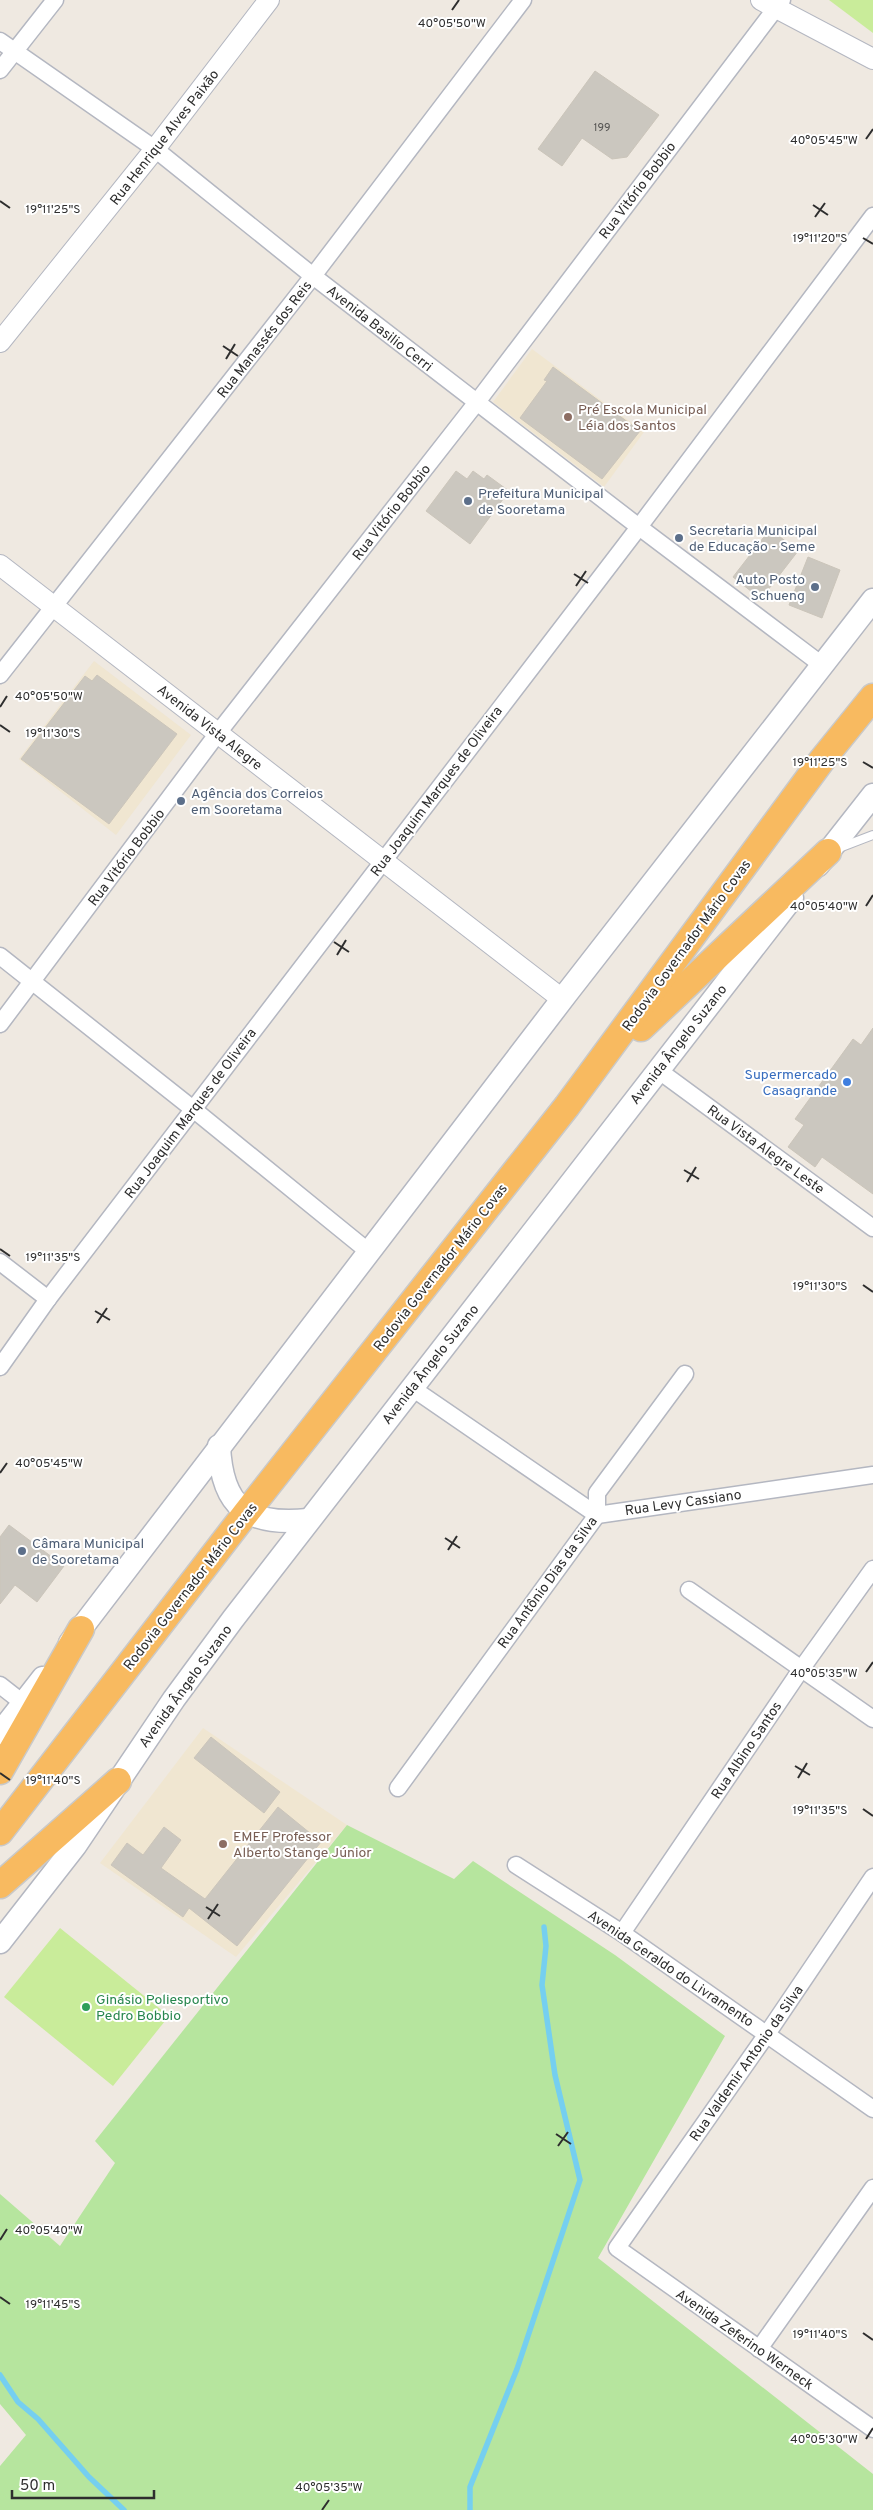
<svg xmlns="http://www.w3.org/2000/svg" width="873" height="2510" font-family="Overpass,sans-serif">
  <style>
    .education { fill: #f0e6d1 }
    .green { fill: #b6e59e }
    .pitch { fill: #c9ec9a }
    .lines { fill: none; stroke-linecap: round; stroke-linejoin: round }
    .stream { stroke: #75cff0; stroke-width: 5.5 }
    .building { fill: #cbc7bf; stroke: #cbc5ba }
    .service-casing { stroke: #b4b7c1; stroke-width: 10 }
    .minor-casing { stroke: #b4b7c1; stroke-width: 19 }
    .tertiary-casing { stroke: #b4b7c1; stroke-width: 22 }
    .secondary-casing { stroke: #b4b7c1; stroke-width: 25 }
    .trunk-casing { stroke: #c9c9c9; stroke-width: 29 }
    .service { stroke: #fff; stroke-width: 8 }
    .minor { stroke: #fff; stroke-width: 16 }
    .tertiary { stroke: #fff; stroke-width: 20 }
    .secondary { stroke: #fff; stroke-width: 22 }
    .trunk { stroke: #f8ba60; stroke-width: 26 }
    .ticks { fill: none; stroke: #2e2e2e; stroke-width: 2 }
    .education-dot { fill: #8d6e63; stroke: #fff; stroke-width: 2 }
    .service-dot { fill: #5c6f8a; stroke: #fff; stroke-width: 2 }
    .shop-dot { fill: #3f7fe0; stroke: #fff; stroke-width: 2 }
    .leisure-dot { fill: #2e9e5b; stroke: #fff; stroke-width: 2 }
    .labels { text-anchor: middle; stroke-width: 4; stroke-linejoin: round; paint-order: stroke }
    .number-label { font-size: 11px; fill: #555452 }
    .street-label { font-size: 14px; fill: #2e2e2e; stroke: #fff }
    .education-label { font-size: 14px; fill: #785e54; stroke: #fff; text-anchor: start }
    .service-label { font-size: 14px; fill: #4e5e75; stroke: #fff; text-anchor: start }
    .shop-label { font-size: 14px; fill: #366cbe; stroke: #fff; text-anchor: end }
    .leisure-label { font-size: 14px; fill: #27864d; stroke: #fff; text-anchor: start }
    .ticks-label { font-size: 12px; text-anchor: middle; fill: #2e2e2e; stroke: #fff; stroke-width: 4; stroke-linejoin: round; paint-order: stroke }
  </style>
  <rect width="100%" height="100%" fill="#efe9e1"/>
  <g class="education">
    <polygon points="532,349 644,432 604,487 493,402"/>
    <polygon points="94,661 191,735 116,835 19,759"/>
    <polygon points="203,1728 347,1825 236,1957 100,1863"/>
  </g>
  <polygon class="green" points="347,1825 454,1879 473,1861 615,1955 725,2036 598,2258 873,2474 873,2510 0,2510 0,2466 26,2435 0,2404 0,2194 60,2246 115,2163 95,2141"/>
  <g class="pitch">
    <polygon points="829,0 873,0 873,33"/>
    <polygon points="60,1928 169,2016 113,2086 4,1997"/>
  </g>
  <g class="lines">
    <g class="stream">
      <polyline points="0,2375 18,2402 38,2419 89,2477 124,2510"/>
      <polyline points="470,2510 470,2487 517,2369 580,2180 555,2075 542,1985 546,1946 544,1927"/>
    </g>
  </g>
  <g class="building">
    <polygon points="595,71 659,115 627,157 612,159 582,138 562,166 538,149"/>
    <polygon points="553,367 640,431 602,479 520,418 547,381 544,380"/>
    <polygon points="456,471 467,479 473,471 484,479 487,475 509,491 470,544 426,511"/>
    <polygon points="770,529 798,551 761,599 733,577"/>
    <polygon points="808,557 840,570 822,618 789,605"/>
    <polygon points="97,675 177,734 109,824 21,759 85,676 92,681"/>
    <polygon points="873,1028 873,1194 822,1157 815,1167 788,1147 804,1125 795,1119 853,1039 861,1045"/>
    <polygon points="9,1525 64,1566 37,1602 15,1585 0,1604 0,1537"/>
    <polygon points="211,1737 280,1792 264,1813 194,1758"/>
    <polygon points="278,1807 321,1842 237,1946 189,1908 183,1917 111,1865 127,1843 143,1855 164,1827 181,1840 161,1868 205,1899"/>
  </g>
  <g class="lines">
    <g class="service-casing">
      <polyline id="service" points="839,848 873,835"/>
    </g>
    <g class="minor-casing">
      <g id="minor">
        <polyline points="0,41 155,149 313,276 639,527 822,665"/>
        <polyline points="0,70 55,0"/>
        <polyline points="0,675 313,276 523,0"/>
        <polyline points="0,956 193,1109 369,1252"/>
        <polyline points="0,1024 218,733 477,402 782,0"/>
        <polyline points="658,1070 873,1228"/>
        <polyline points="0,1262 48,1299"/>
        <polyline points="0,1367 48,1299 639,527 873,216"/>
        <polyline points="412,1388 597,1515 873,1475"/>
        <polyline points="689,1590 873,1719"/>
        <polyline points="0,1685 23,1703"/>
        <polyline points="398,1788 597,1515 597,1493 685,1374"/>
        <polyline points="516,1865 622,1933 873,2109"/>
        <polyline points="873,1877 767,2034 617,2248 873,2429"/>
        <polyline points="622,1933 802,1668 873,1569"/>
        <polyline points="759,2349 873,2188"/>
      </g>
    </g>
    <g class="tertiary-casing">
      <g id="tertiary">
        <polyline points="761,0 873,59"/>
        <polyline points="0,342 155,149 269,0"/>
        <polyline points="0,565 562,999"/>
      </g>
    </g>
    <g class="secondary-casing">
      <g id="secondary">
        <polyline points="818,865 873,795"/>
        <path d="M219 1446C222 1508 248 1526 308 1520"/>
        <polyline points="70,1643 567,993 873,600"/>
        <polyline points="0,1733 43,1678"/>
        <polyline points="0,1942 75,1846 174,1699 233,1619 792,898"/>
      </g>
    </g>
    <g class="trunk-casing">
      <g id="trunk">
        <polyline points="641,1028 828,852"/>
        <polyline points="0,1771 81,1629"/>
        <polyline points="0,1832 246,1513 567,1106 822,760 873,697"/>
        <polyline points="0,1885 118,1781"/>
      </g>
    </g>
    <use href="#service" class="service"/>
    <use href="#minor" class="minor"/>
    <use href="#tertiary" class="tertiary"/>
    <use href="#secondary" class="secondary"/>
    <use href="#trunk" class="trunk"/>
  </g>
  <path class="ticks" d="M452 10 459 0M866 139 873 129M0 201 10 208M813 205 828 215M815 217 825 203M863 238 873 244M223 346 238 356M226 359 235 344M574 574 588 583M576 586 586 571M0 707 7 696M0 725 10 732M863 762 873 768M866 906 873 895M334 942 349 952M337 955 346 940M684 1170 699 1179M687 1182 696 1167M0 1249 10 1256M863 1285 873 1292M95 1311 110 1320M97 1323 107 1308M0 1473 7 1463M445 1538 460 1548M448 1550 457 1536M866 1672 873 1662M795 1766 810 1775M0 1773 10 1780M798 1778 807 1763M863 1809 873 1816M206 1907 220 1916M208 1919 218 1904M556 2134 571 2144M558 2146 568 2132M0 2240 7 2229M0 2297 10 2304M863 2333 873 2340M866 2439 873 2428M322 2510 329 2500"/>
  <g class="education-dot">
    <circle cx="568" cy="417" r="5"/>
    <circle cx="223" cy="1844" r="5"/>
  </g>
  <g class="service-dot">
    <circle cx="468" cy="501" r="5"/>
    <circle cx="679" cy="538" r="5"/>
    <circle cx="815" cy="587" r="5"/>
    <circle cx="181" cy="801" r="5"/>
    <circle cx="22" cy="1551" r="5"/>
  </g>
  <circle class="shop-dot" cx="847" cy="1082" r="5"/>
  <circle class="leisure-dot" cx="86" cy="2007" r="5"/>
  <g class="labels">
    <g class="number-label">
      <text x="602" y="131">199</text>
    </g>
    <g class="street-label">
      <text transform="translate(164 137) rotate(-52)" y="5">Rua Henrique Alves Paixão</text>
      <text transform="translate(637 190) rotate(-53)" y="5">Rua Vitório Bobbio</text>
      <text transform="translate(380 328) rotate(38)" y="5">Avenida Basilio Cerri</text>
      <text transform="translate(264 339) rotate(-52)" y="5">Rua Manassés dos Reis</text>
      <text transform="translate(391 512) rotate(-52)" y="5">Rua Vitório Bobbio</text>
      <text transform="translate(210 727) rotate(38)" y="5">Avenida Vista Alegre</text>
      <text transform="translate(436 791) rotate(-53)" y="5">Rua Joaquim Marques de Oliveira</text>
      <text transform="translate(126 857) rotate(-53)" y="5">Rua Vitório Bobbio</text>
      <text transform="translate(686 945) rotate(-54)" y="5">Rodovia Governador Mário Covas</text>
      <text transform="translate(678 1044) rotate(-52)" y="5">Avenida Ângelo Suzano</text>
      <text transform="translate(190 1113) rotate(-53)" y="5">Rua Joaquim Marques de Oliveira</text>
      <text transform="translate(766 1149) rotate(36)" y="5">Rua Vista Alegre Leste</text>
      <text transform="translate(440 1267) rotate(-52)" y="5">Rodovia Governador Mário Covas</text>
      <text transform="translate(430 1364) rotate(-52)" y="5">Avenida Ângelo Suzano</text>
      <text transform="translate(683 1502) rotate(-8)" y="5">Rua Levy Cassiano</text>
      <text transform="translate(547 1582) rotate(-54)" y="5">Rua Antônio Dias da Silva</text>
      <text transform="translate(190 1586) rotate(-52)" y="5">Rodovia Governador Mário Covas</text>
      <text transform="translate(185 1686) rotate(-54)" y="5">Avenida Ângelo Suzano</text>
      <text transform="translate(746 1750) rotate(-56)" y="5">Rua Albino Santos</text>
      <text transform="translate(671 1968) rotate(34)" y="5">Avenida Geraldo do Livramento</text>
      <text transform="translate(746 2063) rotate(-55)" y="5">Rua Valdemir Antonio da Silva</text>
      <text transform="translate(745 2339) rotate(35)" y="5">Avenida Zeferino Werneck</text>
    </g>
    <g class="education-label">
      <text x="578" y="414">Pré Escola Municipal<tspan x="578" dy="16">Léia dos Santos</tspan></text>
      <text x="233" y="1841">EMEF Professor<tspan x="233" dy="16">Alberto Stange Júnior</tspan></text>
    </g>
    <g class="service-label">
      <text x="478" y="498">Prefeitura Municipal<tspan x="478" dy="16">de Sooretama</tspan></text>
      <text x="689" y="535">Secretaria Municipal<tspan x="689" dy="16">de Educação - Seme</tspan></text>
      <text x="805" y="584" text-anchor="end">Auto Posto<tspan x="805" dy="16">Schueng</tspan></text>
      <text x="191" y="798">Agência dos Correios<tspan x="191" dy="16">em Sooretama</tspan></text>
      <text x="32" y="1548">Câmara Municipal<tspan x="32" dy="16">de Sooretama</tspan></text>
    </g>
    <g class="shop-label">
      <text x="837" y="1079">Supermercado<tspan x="837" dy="16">Casagrande</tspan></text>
    </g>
    <g class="leisure-label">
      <text x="96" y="2004">Ginásio Poliesportivo<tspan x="96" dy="16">Pedro Bobbio</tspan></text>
    </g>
  </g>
  <g class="ticks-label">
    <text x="452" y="27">40°05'50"W</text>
    <text x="824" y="144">40°05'45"W</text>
    <text x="53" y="213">19°11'25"S</text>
    <text x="820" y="242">19°11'20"S</text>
    <text x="49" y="700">40°05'50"W</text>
    <text x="53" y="737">19°11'30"S</text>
    <text x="820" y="766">19°11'25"S</text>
    <text x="824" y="910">40°05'40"W</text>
    <text x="53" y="1261">19°11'35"S</text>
    <text x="820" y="1290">19°11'30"S</text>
    <text x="49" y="1467">40°05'45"W</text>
    <text x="824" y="1677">40°05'35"W</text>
    <text x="53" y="1784">19°11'40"S</text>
    <text x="820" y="1814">19°11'35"S</text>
    <text x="49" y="2234">40°05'40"W</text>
    <text x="53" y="2308">19°11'45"S</text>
    <text x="820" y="2338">19°11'40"S</text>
    <text x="824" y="2443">40°05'30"W</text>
    <text x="329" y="2491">40°05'35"W</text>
  </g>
  <path d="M12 2490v8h142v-8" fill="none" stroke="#2e2e2e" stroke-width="2.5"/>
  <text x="20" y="2490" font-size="15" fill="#2e2e2e" stroke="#ffffff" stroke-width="4" paint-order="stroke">50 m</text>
</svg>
